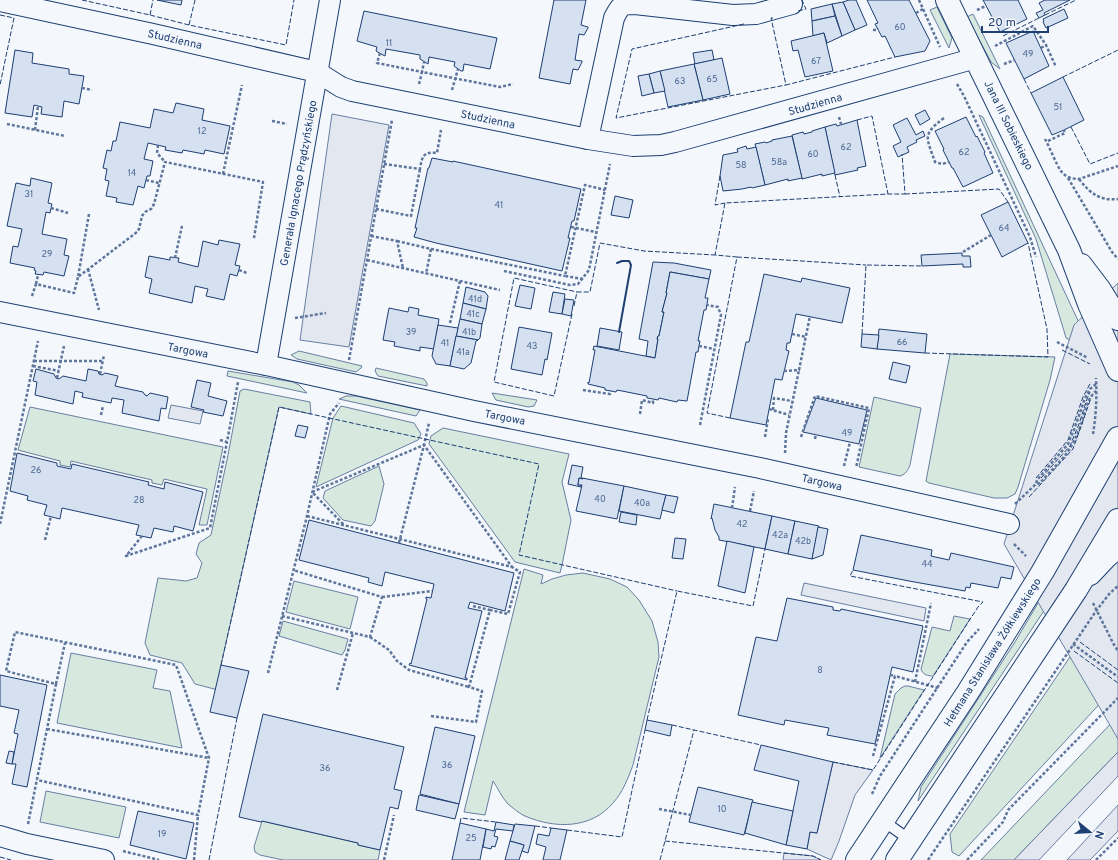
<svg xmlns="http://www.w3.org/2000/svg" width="1118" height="860" font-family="Overpass,sans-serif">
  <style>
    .green { fill: #d7e8df; stroke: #687fa3 }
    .parking { fill: #e3e8f0; stroke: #687fa3 }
    .building { fill: #d5e0f0; stroke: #1d3f73 }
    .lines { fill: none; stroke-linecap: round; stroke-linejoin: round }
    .service-casing { stroke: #1d3f73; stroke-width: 12 }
    .minor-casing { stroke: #1d3f73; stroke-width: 22 }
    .tertiary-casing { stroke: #1d3f73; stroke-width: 24 }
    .primary-casing { stroke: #1d3f73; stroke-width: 24 }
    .path { stroke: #5e769c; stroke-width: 2.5; stroke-dasharray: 3 2; stroke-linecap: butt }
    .service { stroke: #f4f7fb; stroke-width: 10 }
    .minor { stroke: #f4f7fb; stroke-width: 20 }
    .tertiary { stroke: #f4f7fb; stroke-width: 22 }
    .primary { stroke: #f4f7fb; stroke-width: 22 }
    .fence { stroke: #1d3f73; stroke-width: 1; stroke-dasharray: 5 2; stroke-linecap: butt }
    .wall { stroke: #1d3f73; stroke-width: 2 }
    .labels { text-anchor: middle; stroke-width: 3; stroke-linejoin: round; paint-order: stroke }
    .number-label { font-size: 9px; fill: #4b6792 }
    .street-label { font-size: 11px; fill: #1d3f73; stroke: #f4f7fb }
  </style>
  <rect width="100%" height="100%" fill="#f4f7fb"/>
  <g class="green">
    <polygon points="937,7 952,38 949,48 930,10"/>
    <polygon points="973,14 1000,69 991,62 967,17"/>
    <polygon points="979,115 983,117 1081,327 1091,350 1066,338 1064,331 1036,239"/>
    <polygon points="299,351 362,366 361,368 356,372 297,359 291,355"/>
    <polygon points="950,354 1055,357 1050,380 1018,487 1015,494 1007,498 994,498 929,483 926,481"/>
    <polygon points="376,368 424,379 427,383 427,386 378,376 375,371"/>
    <polygon points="228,371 293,382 299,385 307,393 227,376"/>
    <polygon points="244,389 310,402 311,414 279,407 221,665 218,690 195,684 182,663 150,655 145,643 158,578 186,581 197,578 202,563 196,554 199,543 211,535 228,455 240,391"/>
    <polygon points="492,393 537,400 534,406 528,407 496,400"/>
    <polygon points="346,396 356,396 420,410 416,416 339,399"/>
    <path d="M874 397 921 408 910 465C908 470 906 474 900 476L859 467Z"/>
    <polygon points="341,406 414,423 421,434 418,440 316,487 333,418"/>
    <polygon points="30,407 223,447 207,525 199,525 207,489 164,479 162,485 152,483 152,480 71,461 70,467 60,465 60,461 18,450"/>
    <polygon points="443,428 569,454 562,482 571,520 562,565 560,573 515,562 429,444 431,436"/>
    <polygon points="379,466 384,484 375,521 371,526 343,520 323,498 325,491"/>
    <path d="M524 569 543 575 541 584 552 579 566 575 583 573 610 579 627 587 639 600 652 621 658 642 659 657 633 765C628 778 623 792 613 803 591 829 555 829 525 816 520 814 513 808 508 804 502 798 498 788 493 781L485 815 464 812Z"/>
    <polygon points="294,581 358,597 350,629 286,612"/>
    <polygon points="1048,586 1057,591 918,801 921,787 1015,642"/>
    <path d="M954 616 970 619 933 676C928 676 923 675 921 669L932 627 950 631Z"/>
    <polygon points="283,621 348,639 345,650 342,655 279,636"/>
    <polygon points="1074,651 1118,684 959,856 952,852 950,834"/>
    <polygon points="71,653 157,670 153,688 170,691 182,748 57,723"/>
    <polygon points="905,686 908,686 924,690 880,758 895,694 901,688"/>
    <polygon points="1118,716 1118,752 1014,860 981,860"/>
    <polygon points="46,791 126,807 119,838 40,822"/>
    <polygon points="262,821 358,843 358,845 380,850 378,860 283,860 260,855 255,852 254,847"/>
  </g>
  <g class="parking">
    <polygon points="332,114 389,125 349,347 300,340"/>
    <polygon points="1118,283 1118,739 1004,544 1074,325"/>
    <polygon points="171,405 203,411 200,424 168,418"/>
    <polygon points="804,583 926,608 924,621 801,595"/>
    <polygon points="1118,752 1118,776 1039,860 1014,860"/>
    <polygon points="833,762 873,770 855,795 839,841 831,860 807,849 810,832 817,833"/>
    <polygon points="1118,805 1118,831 1090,860 1067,860"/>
    <polygon points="784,853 813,856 821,860 783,860"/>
  </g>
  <g class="building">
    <polygon points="157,0 182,0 181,5"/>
    <polygon points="554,0 586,0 581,25 588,27 588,28 584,35 579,34 575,60 582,61 582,62 578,70 573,69 570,84 539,78"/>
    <polygon points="849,0 856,0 867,25 855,30 843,2"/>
    <polygon points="867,0 909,0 930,41 925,51 895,57 885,36 882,37 875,24 878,23"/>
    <polygon points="983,0 1018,0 1027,19 1000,32"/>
    <polygon points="1045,0 1070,0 1044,13 1045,15 1039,18 1036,13 1043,10 1039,3"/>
    <polygon points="843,2 855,30 842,36 832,4"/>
    <polygon points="832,4 835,16 812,21 811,9"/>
    <polygon points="1064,9 1068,18 1046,28 1043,22 1044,21 1043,19"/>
    <polygon points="364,11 497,38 490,69 464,64 463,71 461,71 454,66 455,62 429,57 428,64 420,59 420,55 386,49 385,56 383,55 376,51 377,47 357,41"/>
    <polygon points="835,16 842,36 827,43 824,33 813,36 812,21"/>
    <polygon points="1033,31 1049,66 1024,79 1006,43"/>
    <polygon points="824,33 833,71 805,77 798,50 793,51 791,41"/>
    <polygon points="15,50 33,53 32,63 69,69 69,74 84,76 79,104 64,101 62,117 41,114 42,107 34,105 32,117 5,113"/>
    <polygon points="712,50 714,60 695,64 693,53"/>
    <polygon points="722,58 730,94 703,100 694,64"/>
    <polygon points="694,64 703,100 668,107 660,71"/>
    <polygon points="660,71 665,91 654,93 649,74"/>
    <polygon points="649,74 654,93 642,96 638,76"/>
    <polygon points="1063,77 1084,120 1064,130 1052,135 1031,93"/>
    <polygon points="176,103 204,109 202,120 230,126 224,154 205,150 204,154 183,150 182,153 165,150 166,147 148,143 144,159 153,161 150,176 147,176 144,188 138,186 133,205 116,202 117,198 106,196 109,181 105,180 107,169 103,168 107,150 111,151 113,141 116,141 120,122 150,128 154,109 173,113"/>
    <polygon points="925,110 930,119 920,125 915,115"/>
    <polygon points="966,117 976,137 977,136 985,152 984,153 993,173 963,187 953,168 952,168 943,150 944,149 935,131"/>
    <polygon points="907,118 916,135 923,131 925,136 916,140 917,142 907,147 909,152 898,157 893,146 901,142 893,125"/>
    <polygon points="857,120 866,166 857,168 858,170 835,175 825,127 836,124 837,126"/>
    <polygon points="825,127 835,173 822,176 822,174 802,179 792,135 803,132 804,134 812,132 812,131"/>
    <polygon points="792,136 802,178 788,181 788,179 765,185 755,144 765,142 766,143 772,141 772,140"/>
    <polygon points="746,146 747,149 756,147 765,185 752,188 751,187 742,189 723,191 720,176 723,155 738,152 737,149"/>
    <polygon points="432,158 453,162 453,161 581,189 574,221 572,221 568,238 570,238 562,271 436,243 414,237 417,228 415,228 428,168 429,168"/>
    <polygon points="31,178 52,183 48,203 52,204 50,213 46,212 42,234 67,239 64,255 69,256 64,276 44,272 43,275 35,274 36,271 34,270 35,268 10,263 13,246 18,247 22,229 7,226 16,183 30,186"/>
    <polygon points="615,196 633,200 629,218 611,215"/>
    <polygon points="1008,202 1028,243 1002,257 981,215"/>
    <polygon points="219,240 240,244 235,265 240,266 237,276 230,274 224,300 206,296 208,289 195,286 192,303 149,293 152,279 145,277 149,256 170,260 170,257 179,258 178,262 198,267 203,241 218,245"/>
    <polygon points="962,253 962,256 970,256 971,267 963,267 963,264 922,266 921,255"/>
    <polygon points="653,262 674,263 711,270 709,279 670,272 666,293 667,293 662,312 664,312 659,336 658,336 657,339 658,339 655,358 646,356 648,341 639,339"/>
    <polygon points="670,272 709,279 705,298 708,298 706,310 704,310 698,341 700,341 699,346 698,352 696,352 687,401 678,400 677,402 659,398 658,400 653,399 647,398 647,396 617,390 616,392 611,391 605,390 605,388 588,384 588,382 589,383 595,350 593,350 594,346 655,358 658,339 657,339 658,336 659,336 664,312 662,312 667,293 666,293"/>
    <polygon points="764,274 801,282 802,278 850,288 842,323 796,314 790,343 787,343 786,350 789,351 782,380 775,379 766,425 730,418 746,342 749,342"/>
    <polygon points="520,285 535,288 531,309 515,306"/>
    <polygon points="466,287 485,292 488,296 486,309 463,303"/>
    <polygon points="553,292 565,294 562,314 549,312"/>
    <polygon points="565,299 574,300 571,316 562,314"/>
    <polygon points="463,303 486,309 482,324 460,319"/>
    <polygon points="409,307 419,309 418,315 439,319 434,349 420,347 420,351 394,346 395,342 383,340 389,308 408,312"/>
    <polygon points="460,319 482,324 480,338 478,340 456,336"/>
    <polygon points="438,325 458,328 450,366 436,364 432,356"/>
    <polygon points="519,327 552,333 547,360 545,359 542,375 511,369"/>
    <polygon points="600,328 622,332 619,350 597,346"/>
    <polygon points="879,329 927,334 925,353 877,349"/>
    <polygon points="862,334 879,335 877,349 861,347"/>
    <polygon points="456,336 478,340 476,341 471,363 464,369 450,366"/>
    <polygon points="893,362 910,366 906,383 889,379"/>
    <polygon points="36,369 54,374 56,378 59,379 63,376 86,381 88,369 98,371 99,374 102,375 105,373 118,376 115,386 143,392 145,395 147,396 150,393 168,397 166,409 161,408 159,421 122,413 124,400 112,398 111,403 82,397 83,393 75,391 73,404 35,395 37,382 33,381"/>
    <polygon points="197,380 211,383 208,396 227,401 223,416 203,412 204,410 191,407"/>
    <polygon points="816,398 867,410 859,444 803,432"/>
    <polygon points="298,425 308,427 305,438 295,436"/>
    <polygon points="17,453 57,463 57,466 71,469 72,464 149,482 148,485 164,489 165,482 203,492 193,531 174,526 173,532 154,528 151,538 136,535 139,525 62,508 60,519 44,515 47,505 27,500 28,496 10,491"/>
    <polygon points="572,465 583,467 581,478 583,479 579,478 578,485 582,485 581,487 568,484"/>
    <polygon points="579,478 583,479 582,478 624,486 617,519 576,511 582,485 578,485"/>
    <polygon points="624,486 666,495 660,519 619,511"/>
    <polygon points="666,495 678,497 674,513 662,510"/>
    <polygon points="714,504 772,516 765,549 719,540 719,537 715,530 712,518 711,519"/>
    <polygon points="621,512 637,515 636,525 619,522"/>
    <polygon points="772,516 795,521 788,554 765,549"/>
    <polygon points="309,520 514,573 505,611 470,602 468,608 482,611 465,678 467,678 467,680 409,665 410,663 411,664 427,599 426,599 426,597 431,598 434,584 385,572 382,586 368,582 369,578 299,560"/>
    <polygon points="795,521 819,526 812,559 788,554"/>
    <polygon points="818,527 828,529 823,555 812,559"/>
    <polygon points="861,535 932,550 931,556 949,560 951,553 1014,567 1011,579 1001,577 998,588 971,583 970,588 966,587 965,591 909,581 853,570"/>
    <polygon points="675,538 686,539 683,559 672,558"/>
    <polygon points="727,541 754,547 745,593 718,586"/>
    <polygon points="787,598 833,607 833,610 840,611 841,609 923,626 913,672 892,667 875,744 827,735 829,728 785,720 784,725 738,715 756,637 777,641"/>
    <polygon points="221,665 249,671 237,718 210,712"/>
    <polygon points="0,675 47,685 27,787 12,784 16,764 12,764 18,734 14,733 19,710 0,706"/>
    <polygon points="263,714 404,747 394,789 402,791 398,809 390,807 380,850 358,845 358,843 262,821 261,822 239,817"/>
    <polygon points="647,720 672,725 670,736 645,730"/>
    <polygon points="435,727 475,736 459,804 420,794"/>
    <polygon points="761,745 833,762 817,833 810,832 807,849 786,845 799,781 754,770"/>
    <polygon points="9,751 14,752 12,764 6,763"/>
    <polygon points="698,787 753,800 744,835 689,822"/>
    <polygon points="419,795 459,804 455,819 416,810"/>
    <polygon points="752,802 793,811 786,845 745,833"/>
    <polygon points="138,811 194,823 186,859 130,845"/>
    <polygon points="496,822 514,825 513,831 496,829 494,836 498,837 495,847 492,846 491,849 483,847 486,829 494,831"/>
    <polygon points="460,823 486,829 480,860 452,860"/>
    <polygon points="515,824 535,826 528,853 522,851 524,845 510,841"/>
    <polygon points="551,828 567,830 560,860 543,860 546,847 536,844 538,834 549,836"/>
    <polygon points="510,841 524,845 519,860 505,860"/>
  </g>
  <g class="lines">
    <g class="service-casing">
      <polyline id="service" points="882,820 910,840"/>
    </g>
    <g class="minor-casing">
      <g id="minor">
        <polyline points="0,1 153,34 317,72 341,87 352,91 588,139 633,146 661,145 675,142 976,58"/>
        <path d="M588 139 614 18C620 6 621 4 635 4L733 15 756 14 792 4"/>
        <polyline points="0,312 266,365 474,411 760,468 1009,524"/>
        <polyline points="266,365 330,0"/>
        <polyline points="0,836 27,844 104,860"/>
      </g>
    </g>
    <g class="tertiary-casing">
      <g id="tertiary">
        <polyline points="947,0 1069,250 1089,304 1118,370"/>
        <polyline points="1081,265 1100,290 1118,319"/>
        <polyline points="1090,574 1106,557 1118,547"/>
      </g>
    </g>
    <g class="primary-casing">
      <g id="primary">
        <polyline points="857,860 968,692 1043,571 1118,438"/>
        <polyline points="897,860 1076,590 1118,520"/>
      </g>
    </g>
    <g class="path">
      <polyline points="919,0 940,47"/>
      <polyline points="977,10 986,6"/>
      <polyline points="916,13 923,9"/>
      <polyline points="873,30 879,30"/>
      <polyline points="995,46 1033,26 1046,45"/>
      <polyline points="1041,48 1046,45 1056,67"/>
      <polyline points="380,53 377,63 422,72 424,62"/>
      <polyline points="1004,64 1015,60"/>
      <polyline points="419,84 422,72 500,87 513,84"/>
      <polyline points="957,84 964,96 1030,237 1036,257"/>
      <polyline points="82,88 92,90"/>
      <polyline points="452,90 458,69"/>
      <polyline points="839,117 841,124"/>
      <path d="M944 118C921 135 927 138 935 162L942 164 949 162"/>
      <polyline points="272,121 287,124"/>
      <polyline points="7,124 65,136"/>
      <polyline points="35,130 38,106"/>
      <path d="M1045 139C1050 148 1056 164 1061 171 1065 177 1072 179 1079 179L1118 166"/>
      <polyline points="1048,141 1065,133 1064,130"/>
      <polyline points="158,145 157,153 165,162"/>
      <path d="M384 164 420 169C422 157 423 151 437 153L441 130"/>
      <polyline points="223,174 242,85"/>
      <polyline points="1068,178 1112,252 1118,259"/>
      <path d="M1079 179C1090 193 1099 201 1118 199"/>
      <polyline points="146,180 159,183"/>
      <polyline points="51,208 68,213"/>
      <polyline points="376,209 411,216 420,169"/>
      <polyline points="89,214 78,277 137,232 139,229 142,216 145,212 151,209 154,204 165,162 263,182 254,238"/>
      <polyline points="571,227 596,232"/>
      <polyline points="371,236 397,241 403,268"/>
      <polyline points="397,241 431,249 426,274"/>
      <polyline points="431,249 565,276"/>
      <polyline points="963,252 991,235"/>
      <polyline points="175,258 182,226"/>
      <polyline points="367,260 500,290"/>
      <polyline points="88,269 99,310"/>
      <polyline points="239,270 247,273"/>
      <polyline points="504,271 570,285 578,284 589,270 610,164"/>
      <polyline points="583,279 565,276 585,185 605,190"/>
      <polyline points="36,284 38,275"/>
      <polyline points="32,296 36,284 74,293 78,277"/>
      <polyline points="295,318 326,313"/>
      <polyline points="450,323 460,281"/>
      <polyline points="792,334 806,337"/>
      <polyline points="1057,342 1088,358"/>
      <polyline points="699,346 714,349"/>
      <polyline points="349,360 392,120"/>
      <polyline points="34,361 103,361"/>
      <polyline points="33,366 59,371"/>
      <polyline points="784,371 799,370 810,316"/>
      <polyline points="100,374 104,355"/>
      <polyline points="57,378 64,346"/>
      <path d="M1096 384 1090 389 1085 398 1075 427 1068 444 1037 480 1036 484 1040 483C1049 472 1066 457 1072 445 1076 438 1079 430 1082 422 1085 411 1087 399 1096 391"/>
      <polyline points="583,390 610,394 611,391"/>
      <polyline points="769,409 789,415"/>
      <polyline points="773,410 774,398 792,401"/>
      <polyline points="640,414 642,400 653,403 653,399"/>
      <polyline points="101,415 103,406"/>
      <polyline points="700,425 721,315 718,307 707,305"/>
      <path d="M1093 434C1096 416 1097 397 1096 378"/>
      <polyline points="765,437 768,419"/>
      <polyline points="801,437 815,396 869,408 856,468"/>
      <polyline points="815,439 816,434"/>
      <polyline points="220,440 227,442 238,382"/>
      <polyline points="785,453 786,433 799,370"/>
      <polyline points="844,466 850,442"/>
      <polyline points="1015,504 1036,484"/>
      <polyline points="732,508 735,487"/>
      <polyline points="750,511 754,491"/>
      <polyline points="307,516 512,567 424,445 312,492 344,525"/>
      <polyline points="0,524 38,341"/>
      <polyline points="142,536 126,556 210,528 227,442"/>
      <polyline points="45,540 51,516"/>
      <polyline points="399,543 424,445 429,423"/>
      <polyline points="1014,544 1026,556"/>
      <polyline points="382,597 432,591"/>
      <polyline points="1093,603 1113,643 1118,651"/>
      <polyline points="473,606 490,610"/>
      <polyline points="282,616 370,637 382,597 293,570"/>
      <polyline points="370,637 389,650 397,661 409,670 469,687"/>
      <polyline points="1073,644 1118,677"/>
      <polyline points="268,673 307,516 330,414 339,403"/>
      <polyline points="890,675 895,676"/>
      <polyline points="915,682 931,603"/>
      <polyline points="56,684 65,643"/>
      <polyline points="337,690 353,633"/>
      <polyline points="431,716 476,722 482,691 469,687 490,610 508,614 520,572 512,567"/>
      <polyline points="47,729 209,758"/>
      <polyline points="873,756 895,676 938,688"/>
      <polyline points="872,794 880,776 967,642 979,629"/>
      <polyline points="659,809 691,815"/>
      <polyline points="28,824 56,684 6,671 15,632 176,665 209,758 198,815 37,780"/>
      <polyline points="123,851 159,860"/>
      <polyline points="194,860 198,815"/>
      <polyline points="384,860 394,815"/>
      <polyline points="928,860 1096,611 1110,593 1118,586"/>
      <polyline points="967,860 1003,822 1008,810 1118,698"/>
      <polyline points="1096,860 1118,838"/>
    </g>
    <use href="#service" class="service"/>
    <use href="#minor" class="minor"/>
    <use href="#tertiary" class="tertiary"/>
    <use href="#primary" class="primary"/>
    <g class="fence">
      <polyline points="82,0 150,15 189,25 286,45 294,0"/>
      <polyline points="798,11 806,9 802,0"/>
      <polyline points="0,15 14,18 0,85"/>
      <polyline points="150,15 153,0"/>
      <polyline points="1045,15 1076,0"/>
      <polyline points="773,18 771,18 786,85 895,57"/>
      <polyline points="744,24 632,49 616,118 786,85"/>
      <polyline points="189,25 195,0"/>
      <polyline points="1003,36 1039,18"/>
      <polyline points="1063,77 1118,50"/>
      <polyline points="1024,79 1031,93"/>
      <polyline points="857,120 872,116 888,194"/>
      <polyline points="1071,127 1090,164 1118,153"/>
      <polyline points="835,175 840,197"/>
      <polyline points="720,176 715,205 725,203"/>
      <polyline points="905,194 999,189 1008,202"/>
      <polyline points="737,257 866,265"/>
      <polyline points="574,306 577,292 590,292 600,243 644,251 715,255"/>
      <polyline points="572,314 554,396 494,382 514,278 577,292"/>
      <polyline points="862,334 866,265 922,266"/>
      <polyline points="1062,350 1090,364"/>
      <polyline points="925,353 1048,357 1047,329 1028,243"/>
      <polyline points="730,418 707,413 737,257 715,255 725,203 888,194 905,194 902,154"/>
      <polyline points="1036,478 1068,440 1083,397 1091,382"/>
      <polyline points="1041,478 1070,446 1079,424 1087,399 1090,392"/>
      <polyline points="1029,497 1073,449 1091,398"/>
      <polyline points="1080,642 1118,670"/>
      <polyline points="1074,651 1118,683"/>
      <polyline points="221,665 279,407 539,464 519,555 677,591"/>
      <polyline points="647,720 677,591 753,606 765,549"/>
      <polyline points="672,725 694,730"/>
      <polyline points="833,762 873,770 978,607 983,602 850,576 853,570"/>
      <polyline points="460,823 461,818 496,822"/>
      <polyline points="535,826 551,828"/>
      <polyline points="567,830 622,837 645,730"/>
      <polyline points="665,841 813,856 821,860"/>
      <polyline points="0,857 11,860"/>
      <polyline points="209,860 237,718"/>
      <polyline points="660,860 694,730 761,745"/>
    </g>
    <polyline class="wall" points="617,263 622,261 629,261 631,265 619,332"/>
  </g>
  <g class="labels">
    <g class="number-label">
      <text x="900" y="30">60</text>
      <text x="389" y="46">11</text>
      <text x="1028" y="57">49</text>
      <text x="816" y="64">67</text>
      <text x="712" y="82">65</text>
      <text x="680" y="84">63</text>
      <text x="1058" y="110">51</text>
      <text x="202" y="134">12</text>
      <text x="846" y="150">62</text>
      <text x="964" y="155">62</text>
      <text x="813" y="157">60</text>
      <text x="779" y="165">58a</text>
      <text x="741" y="168">58</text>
      <text x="132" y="176">14</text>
      <text x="29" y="197">31</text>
      <text x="499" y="208">41</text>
      <text x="1004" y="231">64</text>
      <text x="47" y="257">29</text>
      <text x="475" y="302">41d</text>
      <text x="473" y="317">41c</text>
      <text x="411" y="335">39</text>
      <text x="469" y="335">41b</text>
      <text x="902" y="345">66</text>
      <text x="445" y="346">41</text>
      <text x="532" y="349">43</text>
      <text x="463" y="355">41a</text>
      <text x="847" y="436">49</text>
      <text x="36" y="473">26</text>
      <text x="600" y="502">40</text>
      <text x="139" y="503">28</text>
      <text x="642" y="506">40a</text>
      <text x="742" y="527">42</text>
      <text x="780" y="538">42a</text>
      <text x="803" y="544">42b</text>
      <text x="927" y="567">44</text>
      <text x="820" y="673">8</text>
      <text x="447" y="768">36</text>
      <text x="325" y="771">36</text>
      <text x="722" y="812">10</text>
      <text x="162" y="837">19</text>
      <text x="471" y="841">25</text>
    </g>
    <g class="street-label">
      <text transform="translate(175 39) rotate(13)" y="4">Studzienna</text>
      <text transform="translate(815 104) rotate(-16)" y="4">Studzienna</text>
      <text transform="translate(488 119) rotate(12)" y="4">Studzienna</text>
      <text transform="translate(1009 125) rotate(64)" y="4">Jana III Sobieskiego</text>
      <text transform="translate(298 183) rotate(-80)" y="4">Generała Ignacego Prądzyńskiego</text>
      <text transform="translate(188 350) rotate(11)" y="4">Targowa</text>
      <text transform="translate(505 417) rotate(11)" y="4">Targowa</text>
      <text transform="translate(822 482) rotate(13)" y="4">Targowa</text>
      <text transform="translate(992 652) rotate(-58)" y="4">Hetmana Stanisława Żółkiewskiego</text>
    </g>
  </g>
  <g transform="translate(1090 832) rotate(108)" stroke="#f4f7fb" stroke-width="3" paint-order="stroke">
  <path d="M0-3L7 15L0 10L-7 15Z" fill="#1d3f73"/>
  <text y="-6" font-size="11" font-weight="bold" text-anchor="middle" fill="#1d3f73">N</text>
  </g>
  <path d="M982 26v6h66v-6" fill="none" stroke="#1d3f73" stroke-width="2"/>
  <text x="988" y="26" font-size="12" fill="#1d3f73" stroke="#f4f7fb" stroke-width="3" paint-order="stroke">20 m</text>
</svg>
